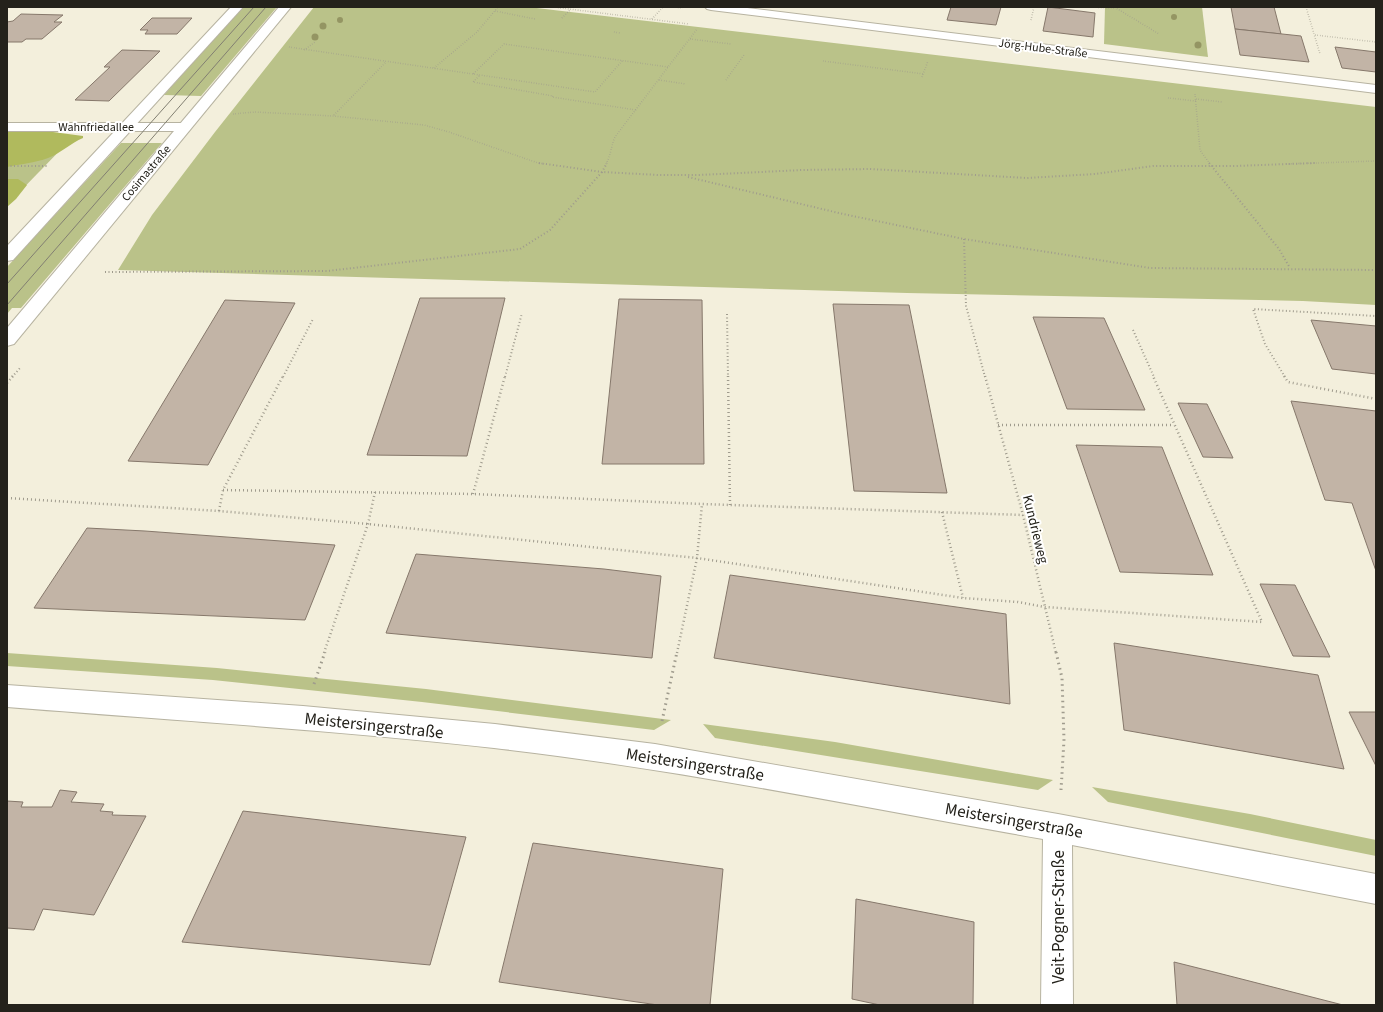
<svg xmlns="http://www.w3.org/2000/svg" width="1383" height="1012" font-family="'Source Sans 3',sans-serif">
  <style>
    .green { fill: #bac289 }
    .forest { fill: #b0ba5d }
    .building { fill: #c2b4a6; stroke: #86786b }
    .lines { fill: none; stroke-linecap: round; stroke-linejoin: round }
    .street-casing { stroke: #b7b3a1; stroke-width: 2 }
    .secondary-casing { stroke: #b7b3a1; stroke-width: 2 }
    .path-far3 { stroke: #9f9b8d; stroke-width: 1.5; stroke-dasharray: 0.5 2; stroke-linecap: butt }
    .path-far2 { stroke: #9f9b8d; stroke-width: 2; stroke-dasharray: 1 2.5; stroke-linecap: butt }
    .path-far1 { stroke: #9f9b8d; stroke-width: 2.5; stroke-dasharray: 1 3; stroke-linecap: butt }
    .path { stroke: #9f9b8d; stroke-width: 3; stroke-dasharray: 1.5 4; stroke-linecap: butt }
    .street { fill: #fff; fill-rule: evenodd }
    .secondary { fill: #fff; fill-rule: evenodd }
    .tram { stroke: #827f72; stroke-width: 1 }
    .tree { fill: #949563 }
    .labels { text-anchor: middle; stroke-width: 4; stroke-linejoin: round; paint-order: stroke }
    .far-street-label { font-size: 12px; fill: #24221b; stroke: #fff }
    .street-label { font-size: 14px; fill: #24221b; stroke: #fff }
    .near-street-label { font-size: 17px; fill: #24221b; stroke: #fff }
  </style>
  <rect width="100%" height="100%" fill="#f3efdc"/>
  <g class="green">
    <polygon points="243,7 277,7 201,96 164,95"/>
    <polygon points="314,7 528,7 1376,107 1376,305 1303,301 907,293 118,270 152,215 215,132"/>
    <polygon points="1105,7 1202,7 1208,57 1104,44"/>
    <polygon points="7,138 71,139 7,205"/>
    <polygon points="121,143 162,143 21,308 12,308 7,314 7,267"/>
    <polygon points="7,653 217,668 426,689 671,720 654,730 422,702 213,680 7,666"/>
    <polygon points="703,724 835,742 1053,780 1038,790 715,738"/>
    <polygon points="1092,787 1250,814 1376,840 1376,856 1108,802"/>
  </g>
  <g class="forest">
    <path d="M7 132H53L83 136V138C71 143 61 153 48 158 35 163 20 164 7 167Z"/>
    <polygon points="7,179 18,179 27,185 16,199 7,207"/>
  </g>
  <g class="building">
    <polygon points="951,7 1001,7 996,25 947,20"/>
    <polygon points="1048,7 1095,13 1093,37 1043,31"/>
    <polygon points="1231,7 1274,7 1281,34 1235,29"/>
    <polygon points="21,14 63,15 54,22 62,22 42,39 26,39 22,42 7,42 7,22 13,21"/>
    <polygon points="152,18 192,18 177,34 145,34 148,30 140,30"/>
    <polygon points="1235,29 1301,36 1309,62 1240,55"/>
    <polygon points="1335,47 1376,52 1376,72 1342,68"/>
    <polygon points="122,50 160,51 109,101 75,100 110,67 104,67"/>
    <polygon points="420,298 505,298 467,456 367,455"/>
    <polygon points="619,299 702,300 704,464 602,464"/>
    <polygon points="225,300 295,303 208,465 128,461"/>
    <polygon points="833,304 909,305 947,493 854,491"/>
    <polygon points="1033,317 1104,318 1145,410 1067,409"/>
    <polygon points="1311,320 1376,326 1376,374 1332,369"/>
    <polygon points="1291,401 1376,411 1376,571 1352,503 1325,500"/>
    <polygon points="1178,403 1207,404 1233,458 1203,457"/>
    <polygon points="1076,445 1162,447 1213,575 1120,572"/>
    <polygon points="87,528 145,531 335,545 305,620 34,608"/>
    <polygon points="416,554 604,569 661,576 652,658 386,633"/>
    <polygon points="730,575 1006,614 1010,704 714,658"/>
    <polygon points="1260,584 1295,585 1330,657 1293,656"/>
    <polygon points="1114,643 1318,675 1344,769 1124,730"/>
    <polygon points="1349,712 1376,712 1376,766"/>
    <polygon points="60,790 77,792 71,802 104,804 100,811 113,812 112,815 146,816 94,915 43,909 34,930 7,928 7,801 23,802 21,807 52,807"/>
    <polygon points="243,811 466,837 430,965 182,942"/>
    <polygon points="533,843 723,869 710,1005 658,1005 499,982"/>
    <polygon points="856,899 974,922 973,1005 880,1005 852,999"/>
    <polygon points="1174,962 1218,973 1343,1005 1177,1005"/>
  </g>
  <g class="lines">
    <g class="street-casing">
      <g id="street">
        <polygon points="705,7 739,7 1376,85 1376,93 711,10 707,9"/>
        <polygon points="7,123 184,123 189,124 191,127 189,130 184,131 7,131"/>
        <path d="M7 685 303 706 495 724 655 744 1058 814 1376 874V904L1072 845 1073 1005H1041L1043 839C861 807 678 769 494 748 332 730 169 720 7 707Z"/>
      </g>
    </g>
    <g class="secondary-casing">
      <g id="secondary">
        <polygon points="231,7 243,7 13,260 7,261 7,246"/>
        <polygon points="279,7 291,7 14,344 7,346 7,328"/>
      </g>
    </g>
    <g class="path-far3">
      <polyline points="553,7 689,24"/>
      <polyline points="673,7 683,8"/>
      <polyline points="1086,7 1116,8"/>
      <polyline points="1117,7 1116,8 1159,34"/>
      <polyline points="1306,7 1320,54"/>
      <polyline points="495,11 535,19"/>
      <polyline points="562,18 570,10"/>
      <polyline points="652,19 663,7"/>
      <polyline points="1031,20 1034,7"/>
      <polyline points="614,32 620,33"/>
      <polyline points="1315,35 1376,42"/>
      <polyline points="690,39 731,44"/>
      <polyline points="289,47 473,74"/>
      <polyline points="304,50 315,42"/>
      <polyline points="622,61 595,92 473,74 504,44 668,67"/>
      <polyline points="823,61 924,74"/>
      <polyline points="434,68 477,32 498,7"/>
      <polyline points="479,76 473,82 553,96 552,97 636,110"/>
      <polyline points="922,77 928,61"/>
      <polyline points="659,80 686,84"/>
      <polyline points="726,80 744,55"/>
      <polyline points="1195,94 1200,150 1210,164"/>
      <polyline points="1168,98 1196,101"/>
      <polyline points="1196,99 1222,102"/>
      <polyline points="233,114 255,112 333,116 424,125 449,132 538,163 546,164"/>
      <polyline points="334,115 386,62"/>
      <path d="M606 164C611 155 611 146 615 137L697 29"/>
      <polyline points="1286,164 1376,161"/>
    </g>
    <g class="path-far2">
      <polyline points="539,163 602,172 607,163"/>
      <polyline points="1209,163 1279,249 1290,268"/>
      <polyline points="7,166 48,166"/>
      <polyline points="688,177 843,214 964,239 1150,268 1376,270"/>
      <polyline points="964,239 966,306 985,377"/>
      <polyline points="105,272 327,271 520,249 550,230 602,172 659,175 699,175 802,170 870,169 1027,178 1095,174 1153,166 1235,166 1315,163"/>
      <polyline points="727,314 728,377"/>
      <polyline points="1133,330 1154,377"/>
      <polyline points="12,377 21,367"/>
      <polyline points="283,377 313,319"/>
      <polyline points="505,377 522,313"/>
      <polyline points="1285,377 1265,344 1253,309 1376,316"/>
    </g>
    <g class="path-far1">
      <polyline points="728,376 730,505"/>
      <polyline points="985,376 1023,515 1056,653"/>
      <polyline points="1284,376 1288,382 1376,399"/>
      <polyline points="7,383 13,376"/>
      <polyline points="998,425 1174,425"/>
      <polyline points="223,490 473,494 702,504 1023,515"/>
      <polyline points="473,494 505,376"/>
      <polyline points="7,498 219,511 368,524 697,558 963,598 1018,602 1045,607 1262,622 1153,376"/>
      <polyline points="219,511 223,490 283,376"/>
      <polyline points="942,512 963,598"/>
      <polyline points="324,653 368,524 375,492"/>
      <polyline points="677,653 697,558 702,504"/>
    </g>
    <g class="path">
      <polyline points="1056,652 1062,678 1064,740 1061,790"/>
      <polyline points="314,684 325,652"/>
      <polyline points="662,721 677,652"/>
    </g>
    <use href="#street" class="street"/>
    <use href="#secondary" class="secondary"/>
    <g class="tram">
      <polyline points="7,284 254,7"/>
      <polyline points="7,305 266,7"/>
    </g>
  </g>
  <g class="tree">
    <circle cx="1174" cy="17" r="3"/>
    <circle cx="340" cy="20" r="3"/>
    <circle cx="323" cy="26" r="3.5"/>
    <circle cx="315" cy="37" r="3.5"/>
    <circle cx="1198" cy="45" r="3.5"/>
  </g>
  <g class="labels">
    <g class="far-street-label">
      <text transform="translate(1043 48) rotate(7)" y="4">Jörg-Hube-Straße</text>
      <text x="96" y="131">Wahnfriedallee</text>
      <text transform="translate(146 173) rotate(-50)" y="4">Cosimastraße</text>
    </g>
    <g class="street-label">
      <text transform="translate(1036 529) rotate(76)" y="5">Kundrieweg</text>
    </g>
    <g class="near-street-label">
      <text transform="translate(374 725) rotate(6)" y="6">Meistersingerstraße</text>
      <text transform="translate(695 764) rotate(9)" y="6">Meistersingerstraße</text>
      <text transform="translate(1014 820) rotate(10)" y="6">Meistersingerstraße</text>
      <text transform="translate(1058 917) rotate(-90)" y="6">Veit-Pogner-Straße</text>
    </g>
  </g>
  <rect width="1383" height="1012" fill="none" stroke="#24221b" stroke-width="16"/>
</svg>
